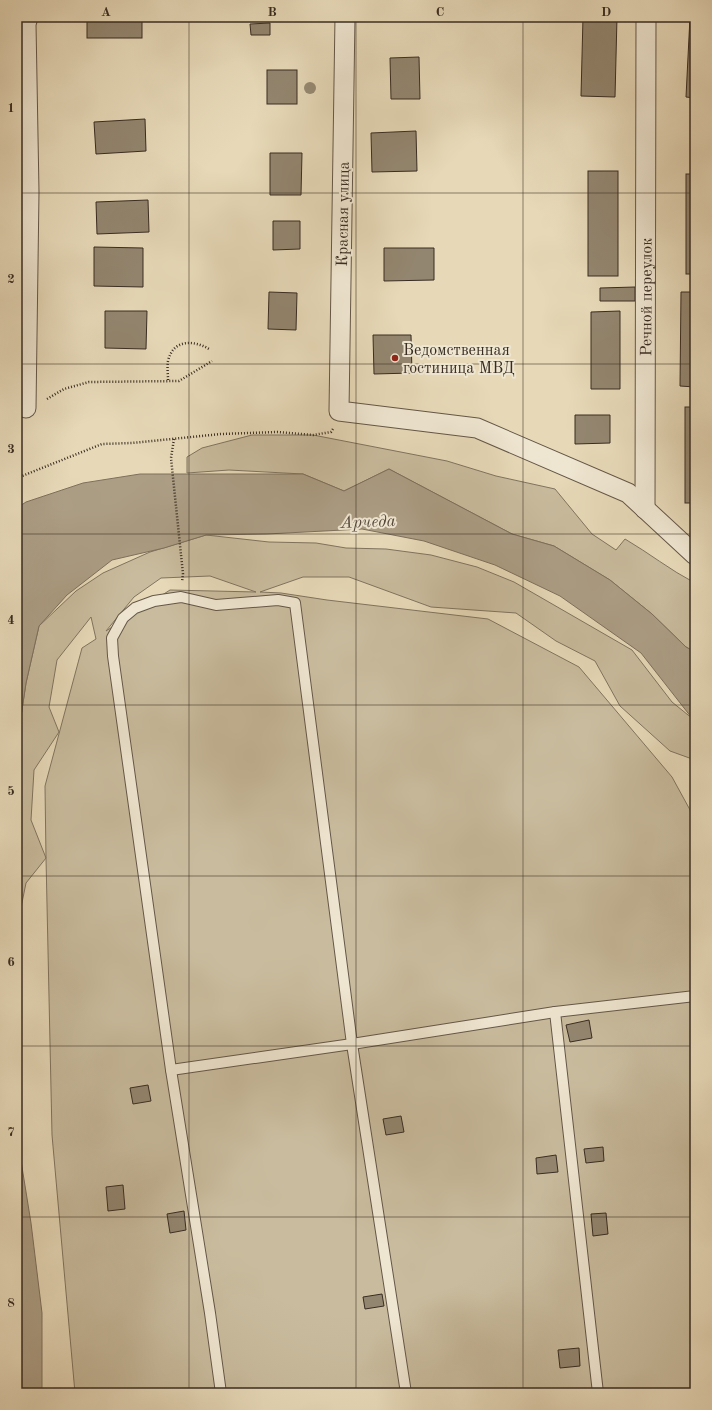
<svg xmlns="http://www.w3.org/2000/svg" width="712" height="1410" font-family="'Old Standard TT',serif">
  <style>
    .green { fill: #c9bc9e; stroke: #807460; fill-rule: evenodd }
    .water { fill: #ac9e85; stroke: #7e705d }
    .building { fill: #938670; stroke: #382c22 }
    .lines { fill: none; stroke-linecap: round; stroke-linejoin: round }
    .service-casing { stroke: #645748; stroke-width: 12 }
    .minor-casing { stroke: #645748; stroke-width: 21 }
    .path { stroke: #382c22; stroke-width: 2.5; stroke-dasharray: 1 2; stroke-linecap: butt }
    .service { stroke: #efe6d1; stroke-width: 10 }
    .minor { stroke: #efe6d1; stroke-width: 19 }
    .tree { fill: #978a73 }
    .grid { fill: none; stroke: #382c22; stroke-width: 1; stroke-opacity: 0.55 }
    .poi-dot { fill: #8f2418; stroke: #efe6d1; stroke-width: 1.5 }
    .labels { text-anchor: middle; stroke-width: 4; stroke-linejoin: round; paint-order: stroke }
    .street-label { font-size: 16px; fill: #382c22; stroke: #efe6d1 }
    .poi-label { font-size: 16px; fill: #382c22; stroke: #efe6d1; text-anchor: start }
    .water-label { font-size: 17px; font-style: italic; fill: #55483b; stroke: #efe6d1 }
    .neatline { fill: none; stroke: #382c22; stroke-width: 1.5 }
    .grid-label { font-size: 13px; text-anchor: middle; font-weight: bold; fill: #382c22 }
  </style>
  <rect width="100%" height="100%" fill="#e7d9b8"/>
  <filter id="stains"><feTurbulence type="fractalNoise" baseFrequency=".005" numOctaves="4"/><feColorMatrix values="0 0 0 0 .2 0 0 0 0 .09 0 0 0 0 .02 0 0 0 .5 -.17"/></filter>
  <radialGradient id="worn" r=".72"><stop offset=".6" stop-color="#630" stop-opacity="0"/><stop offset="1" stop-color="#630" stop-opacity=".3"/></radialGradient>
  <g class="green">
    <path d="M252 435H313L447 461 496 476 555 489 592 534 616 550 625 539C649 553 670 570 695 583V652L686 647 652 614 610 580 554 546 512 534 389 469 344 491 303 474 229 470 187 473V457L202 448Z"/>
    <path d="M206 535 269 542 316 543 346 548 386 549 431 555 477 567 514 582 632 650 672 702 693 719 695 724V760L670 751 620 706 595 661 556 641 516 613 431 607 349 577H303L260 592 281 593 327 600 488 619 579 667 672 777 695 819V1393H75L52 1135 46 858 26 883 17 927V743L26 683 39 626 76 591 103 573 150 552ZM210 576 256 592 170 590 106 631 134 597 161 578ZM91 617 96 639 82 648 45 786 46 858 31 820 34 770 59 732 49 707 57 660Z"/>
  </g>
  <g class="water">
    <polygon points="389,469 512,534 554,546 610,580 652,614 686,647 695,652 695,722 641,653 560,596 495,565 424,541 362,529 267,534 206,535 164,548 112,560 67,595 39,626 26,683 17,743 17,508 26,502 83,483 140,474 303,474 344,491"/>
    <polygon points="17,1136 31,1223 42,1313 42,1393 17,1393"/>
  </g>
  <g class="building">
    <rect x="87" y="17" width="55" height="21"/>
    <polygon points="583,17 617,17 615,97 581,96"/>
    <polygon points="690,17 695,17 695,98 686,97"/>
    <polygon points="270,23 270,35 251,35 250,24"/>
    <polygon points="419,57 420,99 391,99 390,58"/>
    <rect x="267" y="70" width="30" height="34"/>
    <polygon points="145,119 146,151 96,154 94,122"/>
    <polygon points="416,131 417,171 372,172 371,133"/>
    <polygon points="270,153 302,153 301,195 270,195"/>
    <rect x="588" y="171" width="30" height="105"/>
    <rect x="686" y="174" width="9" height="100"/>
    <polygon points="148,200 149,232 97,234 96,202"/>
    <polygon points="273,221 300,221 300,249 273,250"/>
    <polygon points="94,247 143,248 143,287 94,286"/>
    <polygon points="384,248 434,248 434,280 384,281"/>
    <polygon points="635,287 635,301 600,301 600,288"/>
    <polygon points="269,292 297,293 296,330 268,329"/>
    <polygon points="681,292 695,292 695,387 680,386"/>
    <polygon points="105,311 147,311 146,349 105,348"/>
    <polygon points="620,311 620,389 591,389 591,312"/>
    <polygon points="373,335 411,335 412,373 374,374"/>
    <rect x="685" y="407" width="10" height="96"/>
    <polygon points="575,415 610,415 610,443 575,444"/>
    <polygon points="589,1020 592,1038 570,1042 566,1025"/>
    <polygon points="148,1085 151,1101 133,1104 130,1088"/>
    <polygon points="401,1116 404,1132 386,1135 383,1119"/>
    <polygon points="603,1147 604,1161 586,1163 584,1149"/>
    <polygon points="556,1155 558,1172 537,1174 536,1158"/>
    <polygon points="123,1185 125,1209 108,1211 106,1187"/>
    <polygon points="184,1211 186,1230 170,1233 167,1214"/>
    <polygon points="606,1213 608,1234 593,1236 591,1214"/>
    <polygon points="382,1294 384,1306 365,1309 363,1297"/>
    <polygon points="579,1348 580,1366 560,1368 558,1350"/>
  </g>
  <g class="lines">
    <g class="service-casing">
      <g id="service">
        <polyline points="555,1012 598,1393"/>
        <polyline points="171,1070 352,1044 555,1012 695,996"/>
        <polyline points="221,1393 210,1313 171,1070 113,656 112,638 123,618 135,608 154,601 181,597 216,605 278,600 295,603 352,1044 406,1393"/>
      </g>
    </g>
    <g class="minor-casing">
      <g id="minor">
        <polyline points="345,17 339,411 477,428 628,493 695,555"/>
        <polyline points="26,408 29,192 26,24 28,17"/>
        <path id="s1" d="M645 509 646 17"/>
      </g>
    </g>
    <g class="path">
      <path d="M168 380C168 374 167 367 168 361 173 339 194 340 209 349"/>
      <polyline points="47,399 64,389 89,382 179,381 212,361"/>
      <polyline points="174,439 171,458 183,574 182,582"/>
      <polyline points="17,478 102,444 132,443 221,434 277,432 313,435 331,432 333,429"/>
    </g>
    <use href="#service" class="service"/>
    <use href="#minor" class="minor"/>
  </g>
  <circle class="tree" cx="310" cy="88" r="6"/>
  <path class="grid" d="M189 17V1393M356 17V1393M523 17V1393M17 193H695M17 364H695M17 534H695M17 705H695M17 876H695M17 1046H695M17 1217H695"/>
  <circle class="poi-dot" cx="395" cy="358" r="4"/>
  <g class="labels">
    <g class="street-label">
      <text transform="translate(342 214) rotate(-89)" y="6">Красная улица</text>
      <text dy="6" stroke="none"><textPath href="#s1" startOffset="212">Речной переулок</textPath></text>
    </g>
    <g class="poi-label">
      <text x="403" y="355">Ведомственная<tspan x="403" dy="18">гостиница МВД</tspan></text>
    </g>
    <g class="water-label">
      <text transform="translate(368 521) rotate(-2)" y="6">Арчеда</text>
    </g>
  </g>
  <rect width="712" height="1410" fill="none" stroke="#e7d9b8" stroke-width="44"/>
  <rect x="22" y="22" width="668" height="1366" class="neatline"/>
  <g class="grid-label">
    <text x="106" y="16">A</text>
    <text x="272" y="16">B</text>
    <text x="440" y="16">C</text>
    <text x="606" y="16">D</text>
    <text x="11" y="112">1</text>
    <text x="11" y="283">2</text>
    <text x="11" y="453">3</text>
    <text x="11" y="624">4</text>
    <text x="11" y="795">5</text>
    <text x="11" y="966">6</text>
    <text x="11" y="1136">7</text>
    <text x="11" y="1307">8</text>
  </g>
  <rect width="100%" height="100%" filter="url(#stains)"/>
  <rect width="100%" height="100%" fill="url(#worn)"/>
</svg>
